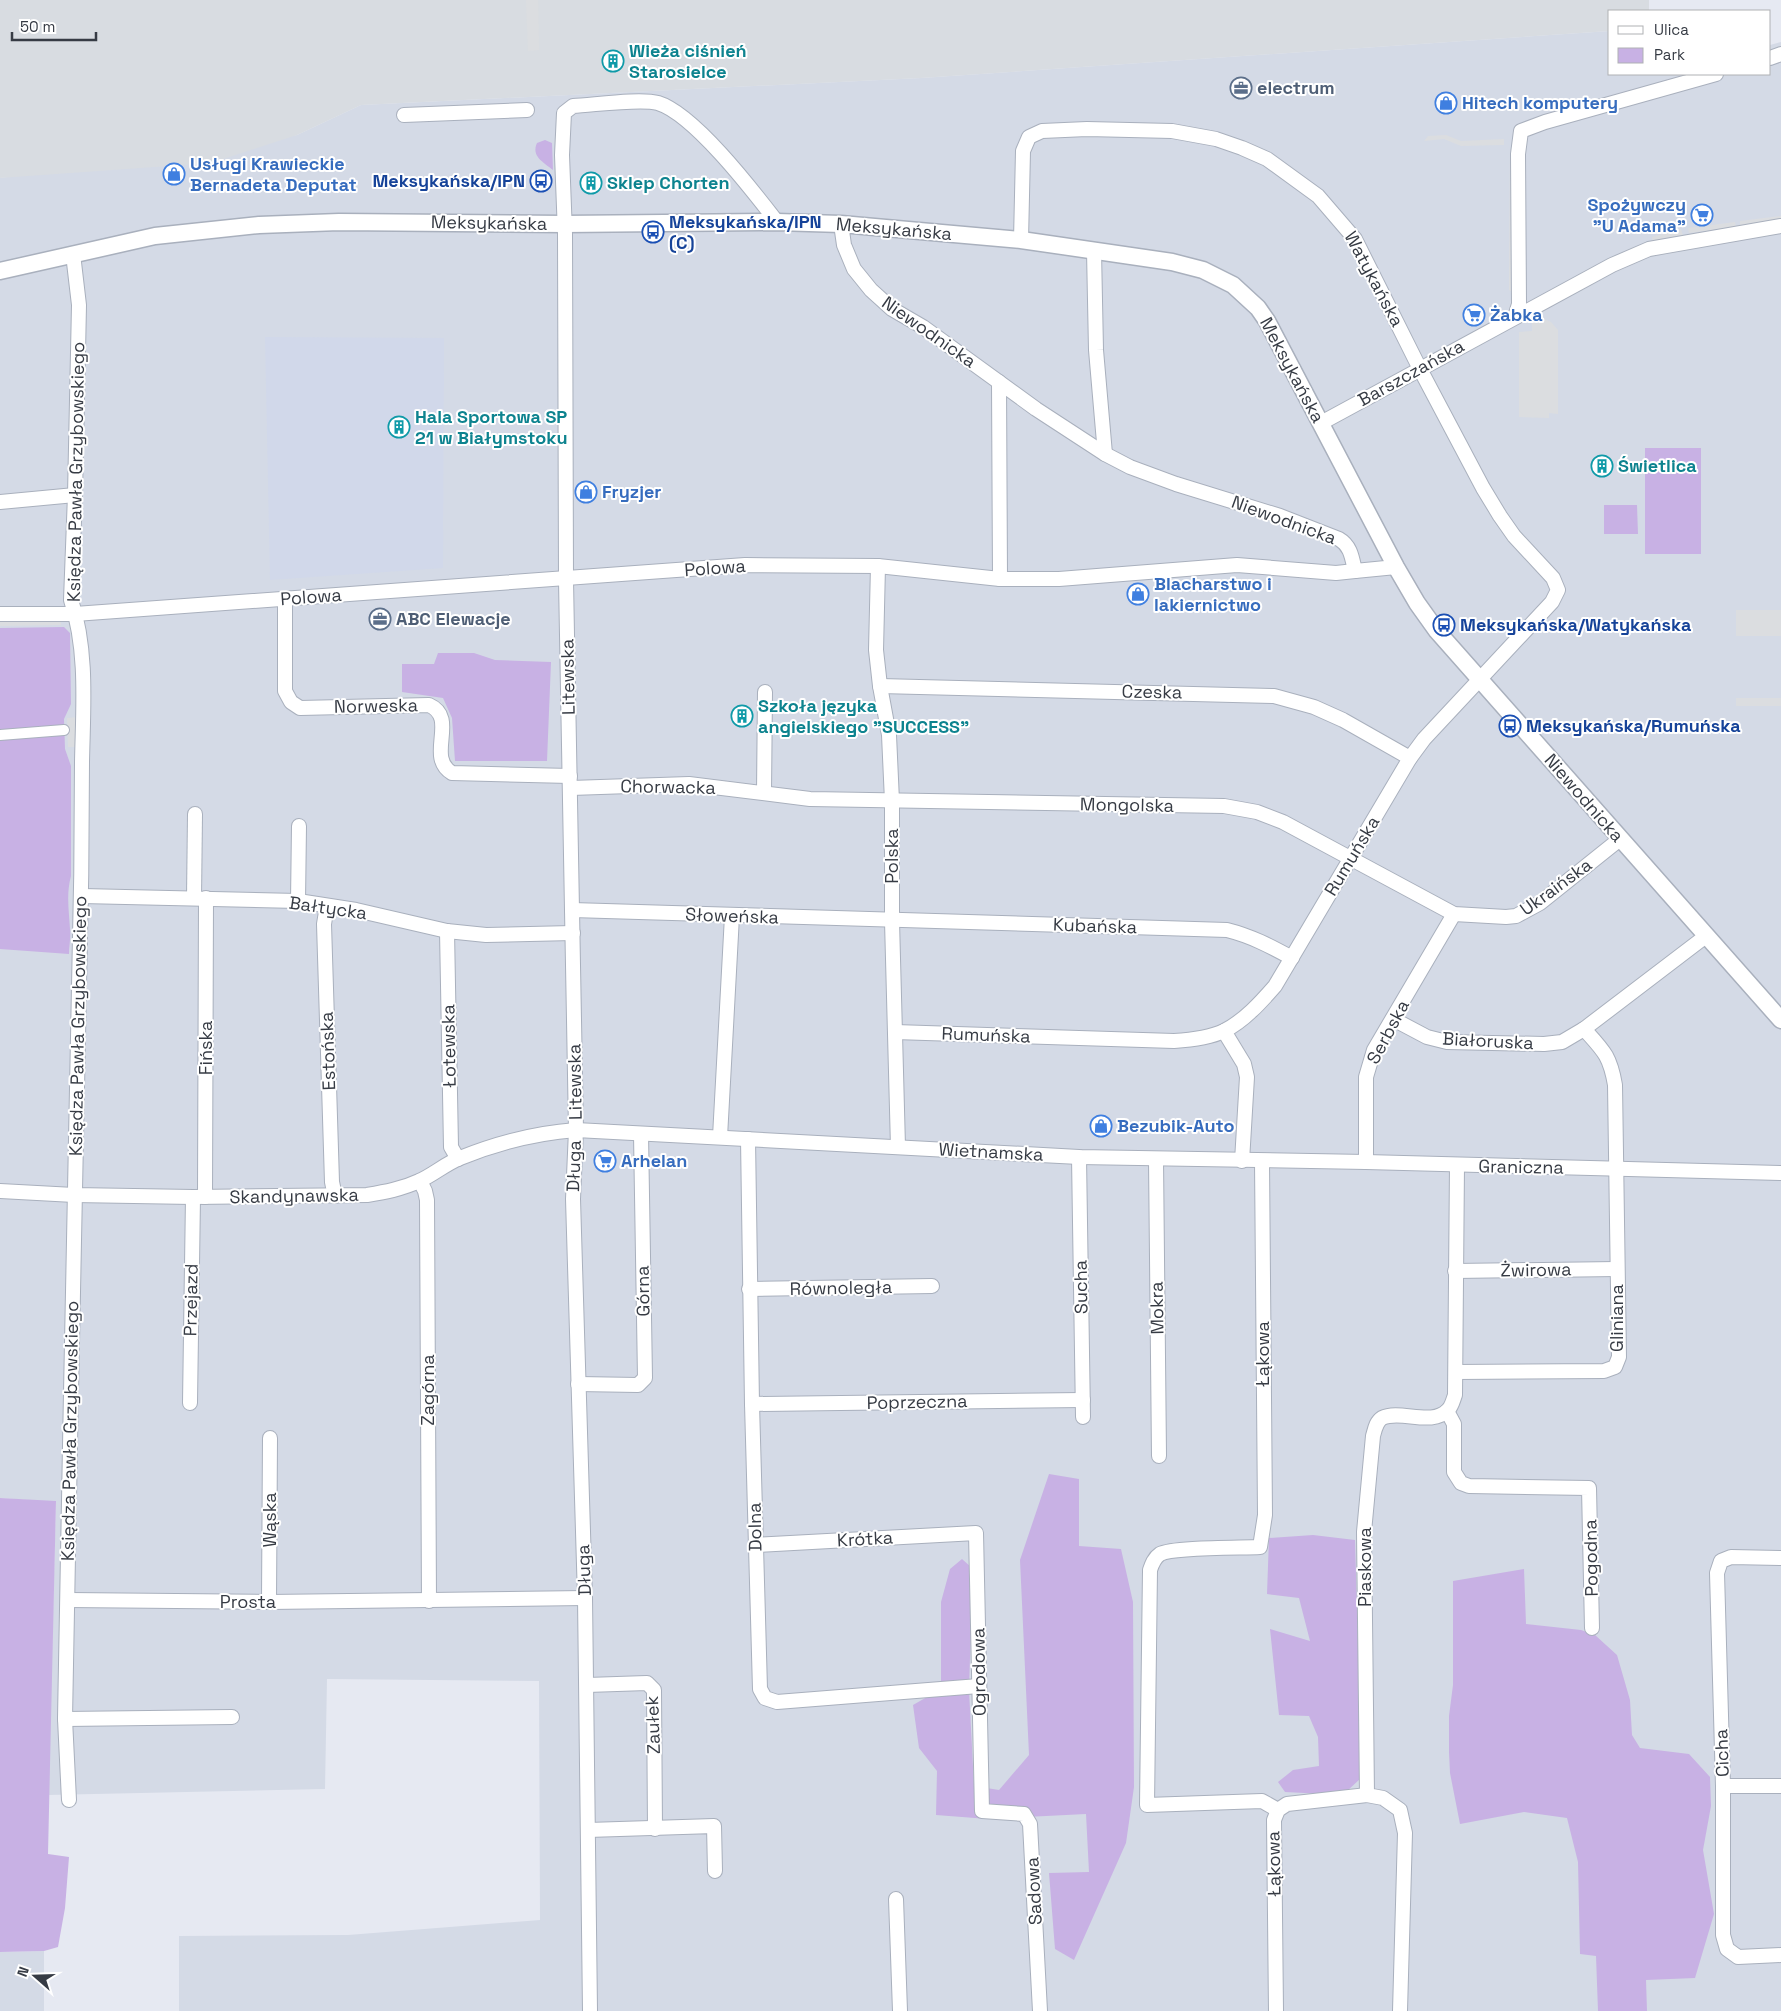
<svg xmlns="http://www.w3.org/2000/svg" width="1781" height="2011" font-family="'Space Grotesk',sans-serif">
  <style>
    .residential { fill: #d4dae6 }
    .industrial { fill: #d8dce1 }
    .education { fill: #d1d8ea }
    .green { fill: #c8b1e4 }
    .parking { fill: #dbdde0 }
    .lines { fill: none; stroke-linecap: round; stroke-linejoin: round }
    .pedestrian-casing { stroke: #a9b0bd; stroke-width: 12 }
    .minor-casing { stroke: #a9b0bd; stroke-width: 16 }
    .tertiary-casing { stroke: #a9b0bd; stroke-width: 19 }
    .pedestrian { stroke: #fff; stroke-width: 10 }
    .minor { stroke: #fff; stroke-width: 14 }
    .tertiary { stroke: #fff; stroke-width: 16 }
    .labels { text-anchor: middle; stroke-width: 4; stroke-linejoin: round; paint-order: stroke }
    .culture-label { font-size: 18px; font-weight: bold; fill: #0d838f; stroke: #fff; text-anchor: start }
    .service-label { font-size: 18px; font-weight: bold; fill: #4e5e75; stroke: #fff; text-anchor: start }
    .shop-label { font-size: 18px; font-weight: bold; fill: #366cbe; stroke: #fff; text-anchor: start }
    .transit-label { font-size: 18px; font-weight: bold; fill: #164399; stroke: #fff; text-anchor: start }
    .street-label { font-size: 18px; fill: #363b44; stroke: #fff }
  </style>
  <rect width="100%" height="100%" fill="#e6e9f2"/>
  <g class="residential">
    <polygon points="1610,31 1610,74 1770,74 1770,45 1781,42 1781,2011 179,2011 179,1936 348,1935 540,1920 539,1681 327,1679 325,1789 48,1795 56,1502 0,1498 0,178 297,135 361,105 921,78"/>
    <polygon points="44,1951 44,2011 0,2011 0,1952"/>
  </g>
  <polygon class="industrial" points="0,0 1649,0 1649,11 1610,11 1610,31 921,78 361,105 297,135 211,163 0,178"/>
  <polygon class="education" points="265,337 444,338 443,568 270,580"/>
  <g class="green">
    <path d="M545 140 552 143 553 170C543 162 531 156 537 143Z"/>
    <rect x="1645" y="448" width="56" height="106"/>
    <polygon points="1604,505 1637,505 1638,534 1604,534"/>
    <path d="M64 627 70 633 71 704 64 719 65 749 71 766V876C66 894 69 911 70 929 71 937 69 946 69 954L0 949V628Z"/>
    <polygon points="438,653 474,653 495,660 551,662 547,761 455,761 452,718 443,698 402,692 402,664 434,664"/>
    <polygon points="1049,1474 1079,1479 1079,1546 1121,1549 1133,1602 1134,1787 1126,1843 1074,1960 1055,1949 1049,1873 1089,1872 1086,1814 988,1819 936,1815 937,1771 919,1748 913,1705 941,1689 941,1602 950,1569 962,1559 971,1567 972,1592 969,1690 974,1786 999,1790 1029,1755 1020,1560"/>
    <polygon points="0,1498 56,1501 48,1854 69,1857 65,1908 58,1947 44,1951 0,1952"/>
    <polygon points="1313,1535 1355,1540 1361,1754 1360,1779 1347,1791 1324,1794 1285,1792 1278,1782 1293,1770 1319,1766 1318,1737 1309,1716 1279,1715 1270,1629 1310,1641 1299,1598 1267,1594 1269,1538"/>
    <polygon points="1524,1569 1526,1624 1581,1630 1595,1635 1617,1655 1630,1700 1632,1735 1640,1748 1689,1754 1710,1777 1711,1806 1703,1850 1714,1914 1695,1978 1646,1980 1647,2011 1598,2011 1596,1956 1580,1954 1578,1862 1567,1818 1524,1812 1460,1824 1450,1773 1449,1752 1449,1716 1453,1685 1453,1581"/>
  </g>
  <g class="parking">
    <polygon points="526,0 538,0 539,50 528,51"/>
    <polygon points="1446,135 1461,141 1504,139 1504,145 1461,146 1444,139 1424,141 1428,136"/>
    <polygon points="1510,152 1515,156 1515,295 1509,290"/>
    <polygon points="1781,216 1781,221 1740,226 1740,221"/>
    <polygon points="1735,222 1736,227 1689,233 1688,228"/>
    <polygon points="1681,229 1683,236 1653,243 1652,237"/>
    <polygon points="1532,319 1544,319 1551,322 1558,330 1558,414 1549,413 1549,418 1519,417 1519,332 1532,331"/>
    <rect x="1736" y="610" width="45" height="26"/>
    <polygon points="0,614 60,614 61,625 0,626"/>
    <rect x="1736" y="698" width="45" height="8"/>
    <polygon points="78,717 78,747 68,747 67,718"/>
  </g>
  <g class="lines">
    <g class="pedestrian-casing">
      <polyline id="pedestrian" points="0,735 64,730"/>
    </g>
    <g class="minor-casing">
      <g id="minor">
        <polyline points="1770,58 1781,54"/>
        <polyline points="404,115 527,110"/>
        <path d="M841 224 844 245 854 269 871 290 892 309 923 327 1036 409 1105 454 1130 467 1176 484 1280 516 1339 539C1351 546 1352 558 1355 571L1396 567"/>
        <polyline points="1094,251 1096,350 1105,454"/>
        <polyline points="1515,317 1519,304 1518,154 1521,131 1545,122 1716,74"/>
        <polyline points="999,382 1000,579"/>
        <polyline points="1321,423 1612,265 1649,249 1781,226"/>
        <polyline points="0,502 75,495"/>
        <polyline points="878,566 876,650 880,686 889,735 892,801 892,921 898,1147"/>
        <path d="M285 599V691L291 702 300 708 429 705C459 718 425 757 452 773L570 776"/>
        <polyline points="0,614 75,614 745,565 878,566 1000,579 1059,579 1237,565 1336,573 1355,571"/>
        <polyline points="880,686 1274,696 1314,707 1343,720 1410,758"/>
        <polyline points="571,788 689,784 810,799 1224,806 1257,812 1283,822 1454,914 1506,917 1516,916 1540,903 1620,839"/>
        <polyline points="764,792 765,692"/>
        <polyline points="82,896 298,901 356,910 447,931 486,935 573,933"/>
        <polyline points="194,898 195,814"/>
        <polyline points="298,901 299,826"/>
        <polyline points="327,906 324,924 332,1182 335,1196"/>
        <path d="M572 910 1227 930C1251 936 1270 946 1292 958"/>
        <polyline points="447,931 451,1147 458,1159"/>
        <polyline points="1393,1019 1427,1037 1447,1042 1544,1044 1562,1042 1584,1029 1706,936"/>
        <polyline points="1224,1031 1244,1064 1247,1077 1242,1161"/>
        <path d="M895 1032 1174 1041C1190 1040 1209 1038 1224 1031 1244 1021 1261 1002 1275 986L1410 758 1424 739 1552 602 1558 590 1553 578 1514 536 1500 516 1483 488 1420 369 1355 239 1318 196 1267 159 1242 148 1216 139 1172 131 1087 129 1042 131 1029 137 1023 151 1021 240"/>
        <polyline points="720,1137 732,916"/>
        <polyline points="748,1139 752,1404 760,1689 765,1698 777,1702 979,1686"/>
        <polyline points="1079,1157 1083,1417"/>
        <polyline points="1156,1159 1159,1456"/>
        <path d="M1262 1161 1265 1515 1260 1547C1241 1548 1173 1547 1160 1554 1154 1558 1152 1564 1150 1570L1147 1805 1262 1801 1278 1810"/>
        <polyline points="1366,1162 1366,1077 1374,1050 1454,914"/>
        <polyline points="420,1181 425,1191 427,1200 429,1601"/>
        <path d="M0 1191 74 1195 193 1197 367 1195C385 1192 402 1189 419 1181 433 1175 445 1164 460 1158 497 1143 536 1133 576 1130L1079 1157 1366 1162 1781 1173"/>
        <polyline points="205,1197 206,898"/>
        <polyline points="1455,1271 1617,1269"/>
        <polyline points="749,1289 932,1286"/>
        <path d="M1456 1372 1604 1371 1615 1367 1619 1357 1615 1085C1610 1056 1604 1051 1584 1029"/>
        <polyline points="578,1384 638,1385 645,1378 641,1134"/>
        <polyline points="190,1403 193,1197"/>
        <polyline points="752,1404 1083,1400"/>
        <polyline points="1447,1411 1454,1424 1454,1472 1461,1483 1469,1486 1589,1488 1592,1628"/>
        <polyline points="755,1545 976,1533 982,1811 1024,1814 1030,1824 1040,2011"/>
        <polyline points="1781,1558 1731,1557 1721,1561 1717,1573 1723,1786 1723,1935 1727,1949 1738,1957 1781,1955"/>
        <polyline points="68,1600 269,1602 585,1598"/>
        <polyline points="269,1602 270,1438"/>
        <polyline points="587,1685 647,1683 654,1690 655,1829"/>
        <polyline points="65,1719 232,1717"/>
        <polyline points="1723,1786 1781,1786"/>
        <path d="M69 1800 65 1719C70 1475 73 1231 79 987 81 912 82 837 82 762 83 709 88 651 71 600L75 495 79 305 73 254"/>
        <polyline points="588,1830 714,1826 715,1871"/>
        <polyline points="896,1899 900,2011"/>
        <path d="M590 2011 585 1598 573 1199 576 1130 566 580 565 234 562 155 564 113 573 106C594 105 640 98 658 103 694 114 753 191 777 222"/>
        <polyline points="1276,2011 1274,1820 1278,1810 1287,1804 1367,1795"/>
        <path d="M1400 2011 1405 1833 1400 1810 1383 1798 1367 1795 1364 1532 1373 1436C1375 1429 1376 1422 1382 1418 1400 1409 1432 1427 1448 1410 1452 1406 1453 1400 1455 1395L1457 1165"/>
      </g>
    </g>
    <g class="tertiary-casing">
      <polyline id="tertiary" points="0,271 155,236 259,225 339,222 564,224 777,222 841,224 1021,240 1172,262 1203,270 1233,285 1258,308 1267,321 1396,567 1417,603 1437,631 1781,1020"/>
    </g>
    <use href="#pedestrian" class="pedestrian"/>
    <use href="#minor" class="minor"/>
    <use href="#tertiary" class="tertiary"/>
  </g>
  <defs>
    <g id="building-ring" transform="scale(1.125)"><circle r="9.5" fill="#fff" stroke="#0f9aa8" stroke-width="1.5"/><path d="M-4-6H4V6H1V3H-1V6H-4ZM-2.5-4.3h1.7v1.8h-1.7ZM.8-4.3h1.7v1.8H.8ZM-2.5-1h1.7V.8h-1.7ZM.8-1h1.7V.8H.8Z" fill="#0f9aa8"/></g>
    <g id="office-ring" transform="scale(1.125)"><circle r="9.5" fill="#fff" stroke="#5c6f8a" stroke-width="1.5"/><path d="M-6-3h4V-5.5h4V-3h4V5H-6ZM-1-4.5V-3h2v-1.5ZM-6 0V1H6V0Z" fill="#5c6f8a"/></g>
    <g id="shop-ring" transform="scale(1.125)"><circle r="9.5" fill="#fff" stroke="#3f7fe0" stroke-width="1.5"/><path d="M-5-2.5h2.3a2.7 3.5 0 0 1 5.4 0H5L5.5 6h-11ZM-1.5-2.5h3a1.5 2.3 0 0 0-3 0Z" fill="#3f7fe0"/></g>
    <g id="bus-ring" transform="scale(1.125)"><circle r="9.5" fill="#fff" stroke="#1a4fb4" stroke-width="1.5"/><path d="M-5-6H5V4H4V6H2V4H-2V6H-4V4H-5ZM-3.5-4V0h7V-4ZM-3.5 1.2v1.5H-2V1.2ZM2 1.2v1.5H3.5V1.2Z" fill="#1a4fb4"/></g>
    <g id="supermarket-ring" transform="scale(1.125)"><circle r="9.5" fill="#fff" stroke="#3f7fe0" stroke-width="1.5"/><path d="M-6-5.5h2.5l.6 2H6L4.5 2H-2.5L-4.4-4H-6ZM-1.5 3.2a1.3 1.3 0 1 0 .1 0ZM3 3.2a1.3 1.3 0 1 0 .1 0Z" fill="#3f7fe0"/></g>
  </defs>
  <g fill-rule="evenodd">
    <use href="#building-ring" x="613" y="61"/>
    <use href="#office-ring" x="1241" y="88"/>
    <use href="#shop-ring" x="1446" y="103"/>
    <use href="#shop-ring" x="174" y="174"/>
    <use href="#bus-ring" x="541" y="181"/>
    <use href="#building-ring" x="591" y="183"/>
    <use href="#supermarket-ring" x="1702" y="215"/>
    <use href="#bus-ring" x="653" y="232"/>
    <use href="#supermarket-ring" x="1474" y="315"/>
    <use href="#building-ring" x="399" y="427"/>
    <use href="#building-ring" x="1602" y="466"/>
    <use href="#shop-ring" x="586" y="492"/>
    <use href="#shop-ring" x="1138" y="594"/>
    <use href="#office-ring" x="380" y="619"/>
    <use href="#bus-ring" x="1444" y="625"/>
    <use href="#building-ring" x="742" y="716"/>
    <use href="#bus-ring" x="1510" y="726"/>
    <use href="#shop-ring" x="1101" y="1126"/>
    <use href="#supermarket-ring" x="605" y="1161"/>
  </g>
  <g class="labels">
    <g class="culture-label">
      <text x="629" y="57">Wieża ciśnień<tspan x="629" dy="21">Starosielce</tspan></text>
      <text x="607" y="189">Sklep Chorten</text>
      <text x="415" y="423">Hala Sportowa SP<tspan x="415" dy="21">21 w Białymstoku</tspan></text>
      <text x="1618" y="472">Świetlica</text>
      <text x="758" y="712">Szkoła języka<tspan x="758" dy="21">angielskiego "SUCCESS"</tspan></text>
    </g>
    <g class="service-label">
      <text x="1257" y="94">electrum</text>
      <text x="396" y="625">ABC Elewacje</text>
    </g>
    <g class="shop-label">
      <text x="1462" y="109">Hitech komputery</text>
      <text x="190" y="170">Usługi Krawieckie<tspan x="190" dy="21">Bernadeta Deputat</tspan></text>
      <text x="1686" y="211" text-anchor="end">Spożywczy<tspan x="1686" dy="21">"U Adama"</tspan></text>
      <text x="1490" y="321">Żabka</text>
      <text x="602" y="498">Fryzjer</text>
      <text x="1154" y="590">Blacharstwo i<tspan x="1154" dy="21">lakiernictwo</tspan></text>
      <text x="1117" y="1132">Bezubik-Auto</text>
      <text x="621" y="1167">Arhelan</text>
    </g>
    <g class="transit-label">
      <text x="525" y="187" text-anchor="end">Meksykańska/IPN</text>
      <text x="669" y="228">Meksykańska/IPN<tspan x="669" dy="21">(C)</tspan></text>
      <text x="1460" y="631">Meksykańska/Watykańska</text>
      <text x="1526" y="732">Meksykańska/Rumuńska</text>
    </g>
    <g class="street-label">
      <text transform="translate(489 223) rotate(1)" y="6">Meksykańska</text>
      <text transform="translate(894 229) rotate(5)" y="6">Meksykańska</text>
      <text transform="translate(1374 279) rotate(62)" y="6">Watykańska</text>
      <text transform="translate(929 332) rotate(35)" y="6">Niewodnicka</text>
      <text transform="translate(1292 370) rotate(62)" y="6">Meksykańska</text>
      <text transform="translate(1411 373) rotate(-29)" y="6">Barszczańska</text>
      <text transform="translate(76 472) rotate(-89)" y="6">Księdza Pawła Grzybowskiego</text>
      <text transform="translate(1284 520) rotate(20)" y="6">Niewodnicka</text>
      <text transform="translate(715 568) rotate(-4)" y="6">Polowa</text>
      <text transform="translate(311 597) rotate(-4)" y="6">Polowa</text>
      <text transform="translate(568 677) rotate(-91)" y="6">Litewska</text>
      <text transform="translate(1152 692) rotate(1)" y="6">Czeska</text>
      <text transform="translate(376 706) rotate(-1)" y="6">Norweska</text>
      <text transform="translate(668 787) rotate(1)" y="6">Chorwacka</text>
      <text transform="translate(1584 798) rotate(49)" y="6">Niewodnicka</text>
      <text transform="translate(1127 805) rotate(1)" y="6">Mongolska</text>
      <text transform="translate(892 856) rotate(-90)" y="6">Polska</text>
      <text transform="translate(1352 856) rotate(-59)" y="6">Rumuńska</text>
      <text transform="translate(1556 887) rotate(-36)" y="6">Ukraińska</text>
      <text transform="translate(328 908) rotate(8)" y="6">Bałtycka</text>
      <text transform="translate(732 916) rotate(2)" y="6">Słoweńska</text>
      <text transform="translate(1095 926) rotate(2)" y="6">Kubańska</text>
      <text transform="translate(78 1026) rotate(-89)" y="6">Księdza Pawła Grzybowskiego</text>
      <text transform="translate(1388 1032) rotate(-62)" y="6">Serbska</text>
      <text transform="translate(986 1035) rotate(2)" y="6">Rumuńska</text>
      <text transform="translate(1488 1041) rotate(3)" y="6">Białoruska</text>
      <text transform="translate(449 1046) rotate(-91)" y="6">Łotewska</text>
      <text transform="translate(206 1048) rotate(-90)" y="6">Fińska</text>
      <text transform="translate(328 1051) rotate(-92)" y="6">Estońska</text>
      <text transform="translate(575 1082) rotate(-91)" y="6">Litewska</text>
      <text transform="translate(991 1152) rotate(3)" y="6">Wietnamska</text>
      <text transform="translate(574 1166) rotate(-88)" y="6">Długa</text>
      <text transform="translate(1521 1167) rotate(1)" y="6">Graniczna</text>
      <text transform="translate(294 1196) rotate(-1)" y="6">Skandynawska</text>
      <text transform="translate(1536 1270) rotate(-1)" y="6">Żwirowa</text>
      <text transform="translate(1081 1287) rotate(-91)" y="6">Sucha</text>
      <text transform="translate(841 1288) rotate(-1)" y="6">Równoległa</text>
      <text transform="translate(643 1291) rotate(-91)" y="6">Górna</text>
      <text transform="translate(191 1300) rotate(-89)" y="6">Przejazd</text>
      <text transform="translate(1157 1308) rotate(-91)" y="6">Mokra</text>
      <text transform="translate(1617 1318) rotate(-90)" y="6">Gliniana</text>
      <text transform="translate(1263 1354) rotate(-90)" y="6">Łąkowa</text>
      <text transform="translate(428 1390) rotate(-90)" y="6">Zagórna</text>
      <text transform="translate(917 1402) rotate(-1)" y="6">Poprzeczna</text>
      <text transform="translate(70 1431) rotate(-89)" y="6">Księdza Pawła Grzybowskiego</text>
      <text transform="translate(270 1520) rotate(-90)" y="6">Wąska</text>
      <text transform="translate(755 1527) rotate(-91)" y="6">Dolna</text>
      <text transform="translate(865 1539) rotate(-3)" y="6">Krótka</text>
      <text transform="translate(1591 1558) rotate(-91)" y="6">Pogodna</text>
      <text transform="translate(1365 1567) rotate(-90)" y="6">Piaskowa</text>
      <text transform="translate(584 1570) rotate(-92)" y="6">Długa</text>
      <text x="248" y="1608">Prosta</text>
      <text transform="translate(979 1672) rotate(-91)" y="6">Ogrodowa</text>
      <text transform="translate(653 1725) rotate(-92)" y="6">Zaułek</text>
      <text transform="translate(1722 1753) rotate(-92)" y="6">Cicha</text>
      <text transform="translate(1274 1864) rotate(-91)" y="6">Łąkowa</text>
      <text transform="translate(1034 1891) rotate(-93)" y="6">Sadowa</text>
    </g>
  </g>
  <rect x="1608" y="10" width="162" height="65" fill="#ffffff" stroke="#afb1b4"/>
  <rect x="1618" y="26" width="25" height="8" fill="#ffffff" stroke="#afb1b4"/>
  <text x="1654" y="35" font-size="15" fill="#363b44">Ulica</text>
  <rect x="1618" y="48" width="25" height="15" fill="#c8b1e4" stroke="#afb1b4"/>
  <text x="1654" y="60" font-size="15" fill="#363b44">Park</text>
  <g transform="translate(35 1976) rotate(290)" stroke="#ffffff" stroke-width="4" paint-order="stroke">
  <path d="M0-4L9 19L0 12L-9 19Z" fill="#363b44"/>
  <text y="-8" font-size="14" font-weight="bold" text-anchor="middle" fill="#363b44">N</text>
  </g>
  <path d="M12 32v8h84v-8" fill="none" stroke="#363b44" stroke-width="2.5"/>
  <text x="20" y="32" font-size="15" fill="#363b44" stroke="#ffffff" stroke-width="4" paint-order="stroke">50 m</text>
</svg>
